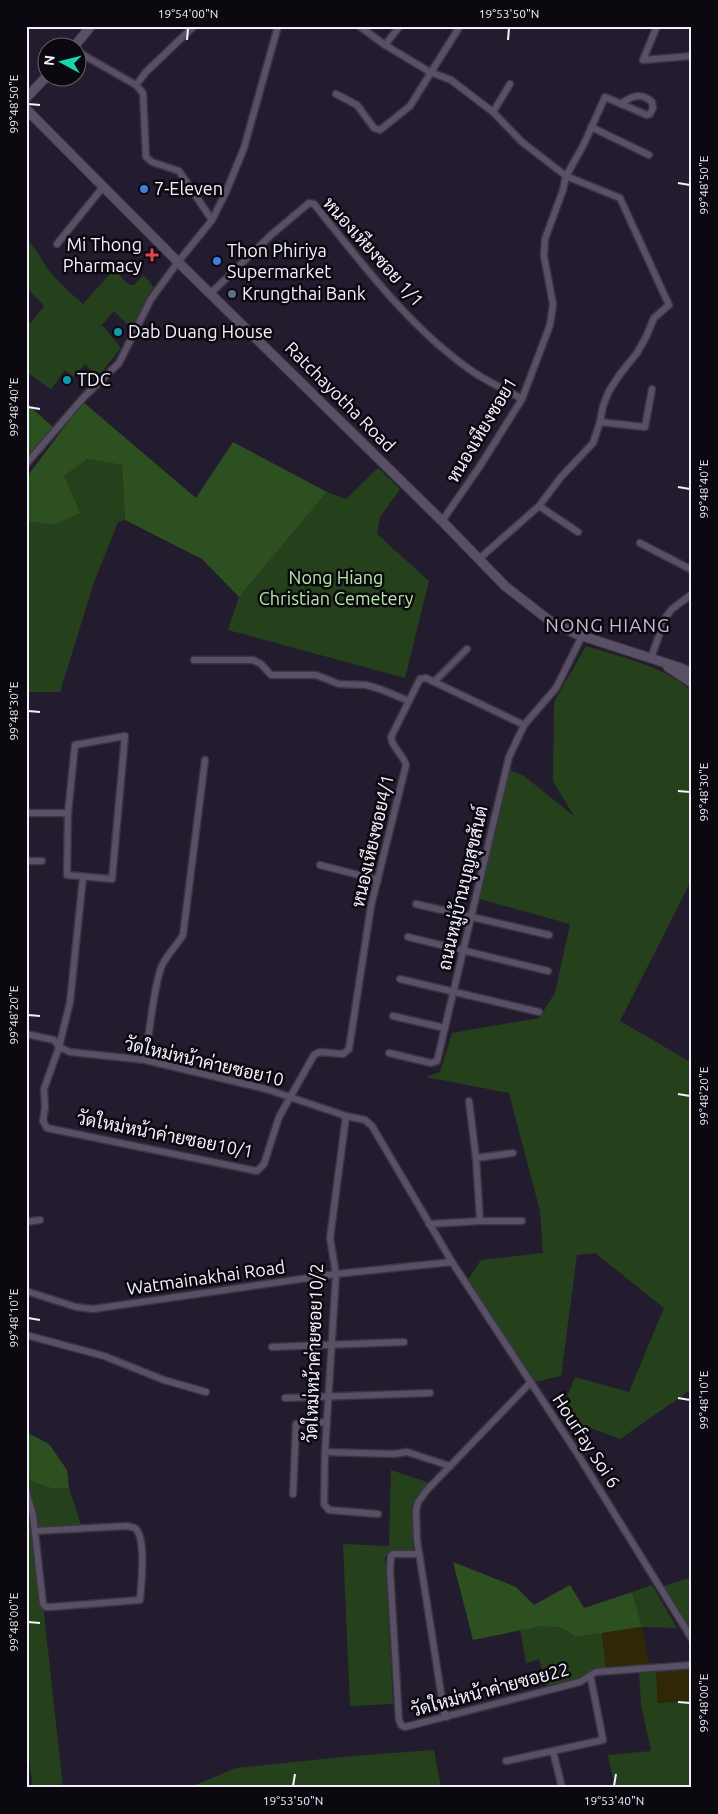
<svg xmlns="http://www.w3.org/2000/svg" width="718" height="1814" font-family="Ubuntu,Sarabun,sans-serif">
  <style>
    .green { fill: #25411c }
    .forest { fill: #2d5021 }
    .sand { fill: #2f2705 }
    .lines { fill: none; stroke-linecap: round; stroke-linejoin: round }
    .street-casing { stroke: #3b3543; stroke-width: 9 }
    .secondary-casing { stroke: #3b3543; stroke-width: 11 }
    .street { stroke: #595065; stroke-width: 6 }
    .secondary { stroke: #595065; stroke-width: 9 }
    .ticks { fill: none; stroke: #f5f0fd; stroke-width: 2 }
    .shop-dot { fill: #3f7fe0; stroke: #0b0810; stroke-width: 2 }
    .health-dot { fill: #e0444e; stroke: #0b0810; stroke-width: 2 }
    .service-dot { fill: #5c6f8a; stroke: #0b0810; stroke-width: 2 }
    .culture-dot { fill: #0f9aa8; stroke: #0b0810; stroke-width: 2 }
    .labels { text-anchor: middle; stroke-width: 5; stroke-linejoin: round; paint-order: stroke }
    .poi-label { font-size: 18px; fill: #f5f0fd; stroke: #0b0810; text-anchor: start }
    .street-label { font-size: 18px; fill: #f5f0fd; stroke: #0b0810 }
    .park-label { font-size: 18px; fill: #b2eba1; stroke: #0b0810 }
    .neighbourhood-label { font-size: 19px; letter-spacing: 1px; fill: #c4bbd2; stroke: #0b0810 }
    .neatline { fill: none; stroke: #f5f0fd; stroke-width: 2 }
    .ticks-label { font-size: 12px; text-anchor: middle; fill: #f5f0fd }
  </style>
  <rect width="100%" height="100%" fill="#231c2e"/>
  <g class="green">
    <path d="M26 240C36 247 40 258 47 268 57 281 70 293 83 304L117 266 123 271 120 276 129 285H134L144 275 154 288 147 296V302L133 330 114 311 102 325 121 348 98 377 85 364 73 377 65 370 51 389 26 372V328L43 308V304L26 287Z"/>
    <polygon points="88,459 122,465 125,520 118,522 94,582 60,692 26,692 26,521 54,525 64,476"/>
    <polygon points="378,468 400,489 380,517 377,534 429,581 405,678 228,630 239,597 327,492 346,499"/>
    <path d="M586 646C620 657 666 666 692 692V879L620 1021 692 1063V1389L620 1439 559 1416 575 1377 629 1392 664 1308 595 1253 577 1255 561 1376 530 1383 466 1283 481 1260 543 1253 540 1211 509 1093 426 1077 440 1072 452 1033 539 1018 555 993 570 924 476 898 506 768 524 776 574 816 553 781 554 702Z"/>
    <polygon points="391,1470 430,1483 416,1497 412,1508 413,1552 392,1552 385,1557 393,1704 350,1706 343,1544 389,1546"/>
    <path d="M26 1478C41 1485 53 1491 69 1488L81 1525V1528L35 1531 63 1788H33L26 1737Z"/>
    <polygon points="692,1577 692,1632 688,1632 661,1587"/>
    <polygon points="652,1585 677,1628 642,1627 632,1592"/>
    <polygon points="541,1626 562,1628 576,1637 602,1633 606,1668 596,1669 578,1681 547,1688 539,1659 526,1663 520,1629"/>
    <polygon points="656,1671 658,1703 692,1700 692,1787 615,1788 608,1755 651,1751 641,1705 639,1672"/>
    <polygon points="434,1750 441,1788 188,1788 236,1768 352,1756"/>
  </g>
  <g class="forest">
    <polygon points="83,402 196,498 233,442 327,492 239,597 202,559 125,520 122,465 88,459 64,476 80,513 54,525 26,521 26,478"/>
    <polygon points="26,403 54,428 26,461"/>
    <path d="M26 1432 49 1444 67 1470 69 1488C53 1491 40 1485 26 1478Z"/>
    <polygon points="453,1562 516,1587 534,1605 570,1585 584,1608 632,1592 642,1627 576,1637 562,1628 541,1626 473,1640"/>
  </g>
  <g class="sand">
    <polygon points="642,1627 649,1664 606,1668 602,1633"/>
    <polygon points="692,1668 692,1700 658,1703 656,1671"/>
  </g>
  <g class="lines">
    <g class="street-casing">
      <g id="street">
        <polyline points="359,26 385,45 430,72 451,80 493,112 522,142 566,176 620,198 669,305 654,318 646,337 637,353 620,374 609,391 603,406 600,422 593,443 561,477 539,506 479,559"/>
        <polyline points="657,26 643,60 692,56"/>
        <polyline points="385,45 400,26"/>
        <polyline points="78,52 136,85 143,93 146,157 152,162 179,171 212,220"/>
        <polyline points="136,85 146,72 194,26"/>
        <polyline points="336,94 357,105 374,128 380,130 410,106 460,26"/>
        <polyline points="493,112 510,84"/>
        <polyline points="591,127 649,155"/>
        <polyline points="57,244 103,187"/>
        <path d="M211 293 271 235 309 203 314 204C360 261 409 327 469 369 485 381 505 389 522 399"/>
        <polyline points="600,422 645,427 652,389"/>
        <polyline points="26,464 83,398 119,363 151,299 178,262 212,220 226,192 244,148 278,26"/>
        <polyline points="539,506 578,532"/>
        <path d="M442 521 480 466 522 399 550 325 553 304 544 256 545 239 563 190 566 176 584 144 605 97 647 115 650 114 653 108 652 102C641 92 631 96 621 104"/>
        <polyline points="640,543 692,570"/>
        <polyline points="651,658 665,618 672,609 692,594"/>
        <polyline points="194,660 253,660 261,664 271,675 316,675 339,684 366,685 380,689 409,701"/>
        <polyline points="434,682 467,649"/>
        <polyline points="26,813 68,813 67,875 112,879 125,736 75,745 68,813"/>
        <polyline points="26,861 42,861"/>
        <polyline points="320,865 378,880"/>
        <path d="M83 877 70 1002 59 1047 44 1089 45 1107 43 1121 47 1128 257 1171 264 1164 279 1117 314 1055 320 1052 343 1054 349 1049 371 906 406 765C403 754 392 748 391 737L420 679 426 678 524 725"/>
        <polyline points="416,904 549,935"/>
        <polyline points="408,937 548,971"/>
        <polyline points="400,979 539,1012"/>
        <polyline points="393,1016 445,1028"/>
        <polyline points="26,1034 54,1040 59,1047 70,1052 145,1060 266,1089 346,1116 365,1120 372,1126 452,1262 575,1450 692,1639"/>
        <polyline points="389,1053 431,1063 437,1061 509,757 524,725 556,688 582,636"/>
        <path d="M145 1060C150 1032 152 997 160 971 163 958 176 947 183 935L205 760"/>
        <polyline points="469,1101 476,1158 480,1221"/>
        <polyline points="346,1116 330,1238 336,1274 325,1452 324,1504 329,1510 378,1514"/>
        <polyline points="476,1158 513,1153"/>
        <polyline points="26,1222 40,1220"/>
        <polyline points="429,1224 480,1221 522,1221"/>
        <polyline points="26,1291 76,1307 93,1309 336,1274 452,1262"/>
        <polyline points="26,1335 104,1356 164,1380 206,1392"/>
        <polyline points="272,1347 404,1342"/>
        <polyline points="285,1398 430,1393"/>
        <polyline points="325,1452 394,1454 407,1452 450,1466"/>
        <path d="M26 1491 33 1515 43 1604 46 1607H51L140 1600C141 1585 147 1538 135 1528 133 1527 130 1527 127 1526L35 1531"/>
        <polyline points="293,1494 296,1424 300,1423 327,1422"/>
        <polyline points="419,1554 393,1554 391,1556 390,1570 399,1720 401,1725 405,1727 580,1682 596,1672 692,1665"/>
        <polyline points="447,1717 444,1712 417,1540 416,1511 418,1502 427,1490 530,1383"/>
        <polyline points="553,1751 562,1788"/>
        <polyline points="506,1761 603,1740 591,1679 589,1677"/>
      </g>
    </g>
    <g class="secondary-casing">
      <g id="secondary">
        <polyline points="73,48 91,26"/>
        <polyline points="26,98 48,75"/>
        <polyline points="26,109 178,262 442,521 505,586 550,621 576,634 681,668 692,673"/>
        <polyline points="668,667 692,683"/>
      </g>
    </g>
    <use href="#street" class="street"/>
    <use href="#secondary" class="secondary"/>
  </g>
  <path class="ticks" d="M187 40 188 28M508 40 509 28M28 104 40 105M678 183 690 185M28 407 40 409M678 487 690 489M28 711 40 712M678 791 690 792M28 1015 40 1016M678 1094 690 1096M28 1318 40 1320M678 1398 690 1400M28 1622 40 1623M678 1702 690 1703M293 1786 295 1774M614 1786 616 1774"/>
  <g class="shop-dot">
    <circle cx="144" cy="189" r="5"/>
    <circle cx="217" cy="261" r="5"/>
  </g>
  <path class="health-dot" d="M149.5 247.5h5v5h5v5h-5v5h-5v-5h-5v-5h5z"/>
  <circle class="service-dot" cx="232" cy="294" r="5"/>
  <g class="culture-dot">
    <circle cx="118" cy="332" r="5"/>
    <circle cx="67" cy="380" r="5"/>
  </g>
  <g class="labels">
    <g class="poi-label">
      <text x="154" y="195">7-Eleven</text>
      <text x="142" y="251" text-anchor="end">Mi Thong<tspan x="142" dy="21">Pharmacy</tspan></text>
      <text x="227" y="257">Thon Phiriya<tspan x="227" dy="21">Supermarket</tspan></text>
      <text x="242" y="300">Krungthai Bank</text>
      <text x="128" y="338">Dab Duang House</text>
      <text x="77" y="386">TDC</text>
    </g>
    <g class="street-label">
      <text transform="translate(373 252) rotate(48)" y="6">หนองเหียงซอย 1/1</text>
      <text transform="translate(340 397) rotate(45)" y="6">Ratchayotha Road</text>
      <text transform="translate(482 430) rotate(-59)" y="6">หนองเหียงซอย1</text>
      <text transform="translate(373 841) rotate(-77)" y="6">หนองเหียงซอย4/1</text>
      <text transform="translate(463 888) rotate(-77)" y="6">ถนนหมู่บ้านบุญสุขสันต์</text>
      <text transform="translate(204 1062) rotate(13)" y="6">วัดใหม่หน้าค่ายซอย10</text>
      <text transform="translate(165 1135) rotate(11)" y="6">วัดใหม่หน้าค่ายซอย10/1</text>
      <text transform="translate(206 1278) rotate(-8)" y="6">Watmainakhai Road</text>
      <text transform="translate(314 1353) rotate(-88)" y="6">วัดใหม่หน้าค่ายซอย10/2</text>
      <text transform="translate(586 1441) rotate(57)" y="6">Hourfay Soi 6</text>
      <text transform="translate(490 1690) rotate(-15)" y="6">วัดใหม่หน้าค่ายซอย22</text>
    </g>
    <g class="park-label">
      <text x="336" y="584">Nong Hiang<tspan x="336" dy="21">Christian Cemetery</tspan></text>
    </g>
    <g class="neighbourhood-label">
      <text x="608" y="632">NONG HIANG</text>
    </g>
  </g>
  <rect width="718" height="1814" fill="none" stroke="#0b0810" stroke-width="55"/>
  <g transform="translate(62 62) rotate(277)"><circle r="24" fill="#0b0810" stroke="#69656f"/>
  <path d="M0-4L9 19L0 12L-9 19Z" fill="#1ad5b2"/>
  <text y="-8" font-size="14" font-weight="bold" text-anchor="middle" fill="#f5f0fd">N</text>
  </g>
  <rect x="28" y="28" width="662" height="1758" class="neatline"/>
  <g class="ticks-label">
    <text x="188" y="18">19°54'00"N</text>
    <text x="509" y="18">19°53'50"N</text>
    <text transform="translate(14 104) rotate(-90)" y="4">99°48'50"E</text>
    <text transform="translate(704 185) rotate(-90)" y="4">99°48'50"E</text>
    <text transform="translate(14 407) rotate(-90)" y="4">99°48'40"E</text>
    <text transform="translate(704 489) rotate(-90)" y="4">99°48'40"E</text>
    <text transform="translate(14 711) rotate(-90)" y="4">99°48'30"E</text>
    <text transform="translate(704 792) rotate(-90)" y="4">99°48'30"E</text>
    <text transform="translate(14 1015) rotate(-90)" y="4">99°48'20"E</text>
    <text transform="translate(704 1096) rotate(-90)" y="4">99°48'20"E</text>
    <text transform="translate(14 1318) rotate(-90)" y="4">99°48'10"E</text>
    <text transform="translate(704 1400) rotate(-90)" y="4">99°48'10"E</text>
    <text transform="translate(14 1622) rotate(-90)" y="4">99°48'00"E</text>
    <text transform="translate(704 1703) rotate(-90)" y="4">99°48'00"E</text>
    <text x="293" y="1805">19°53'50"N</text>
    <text x="614" y="1805">19°53'40"N</text>
  </g>
</svg>
